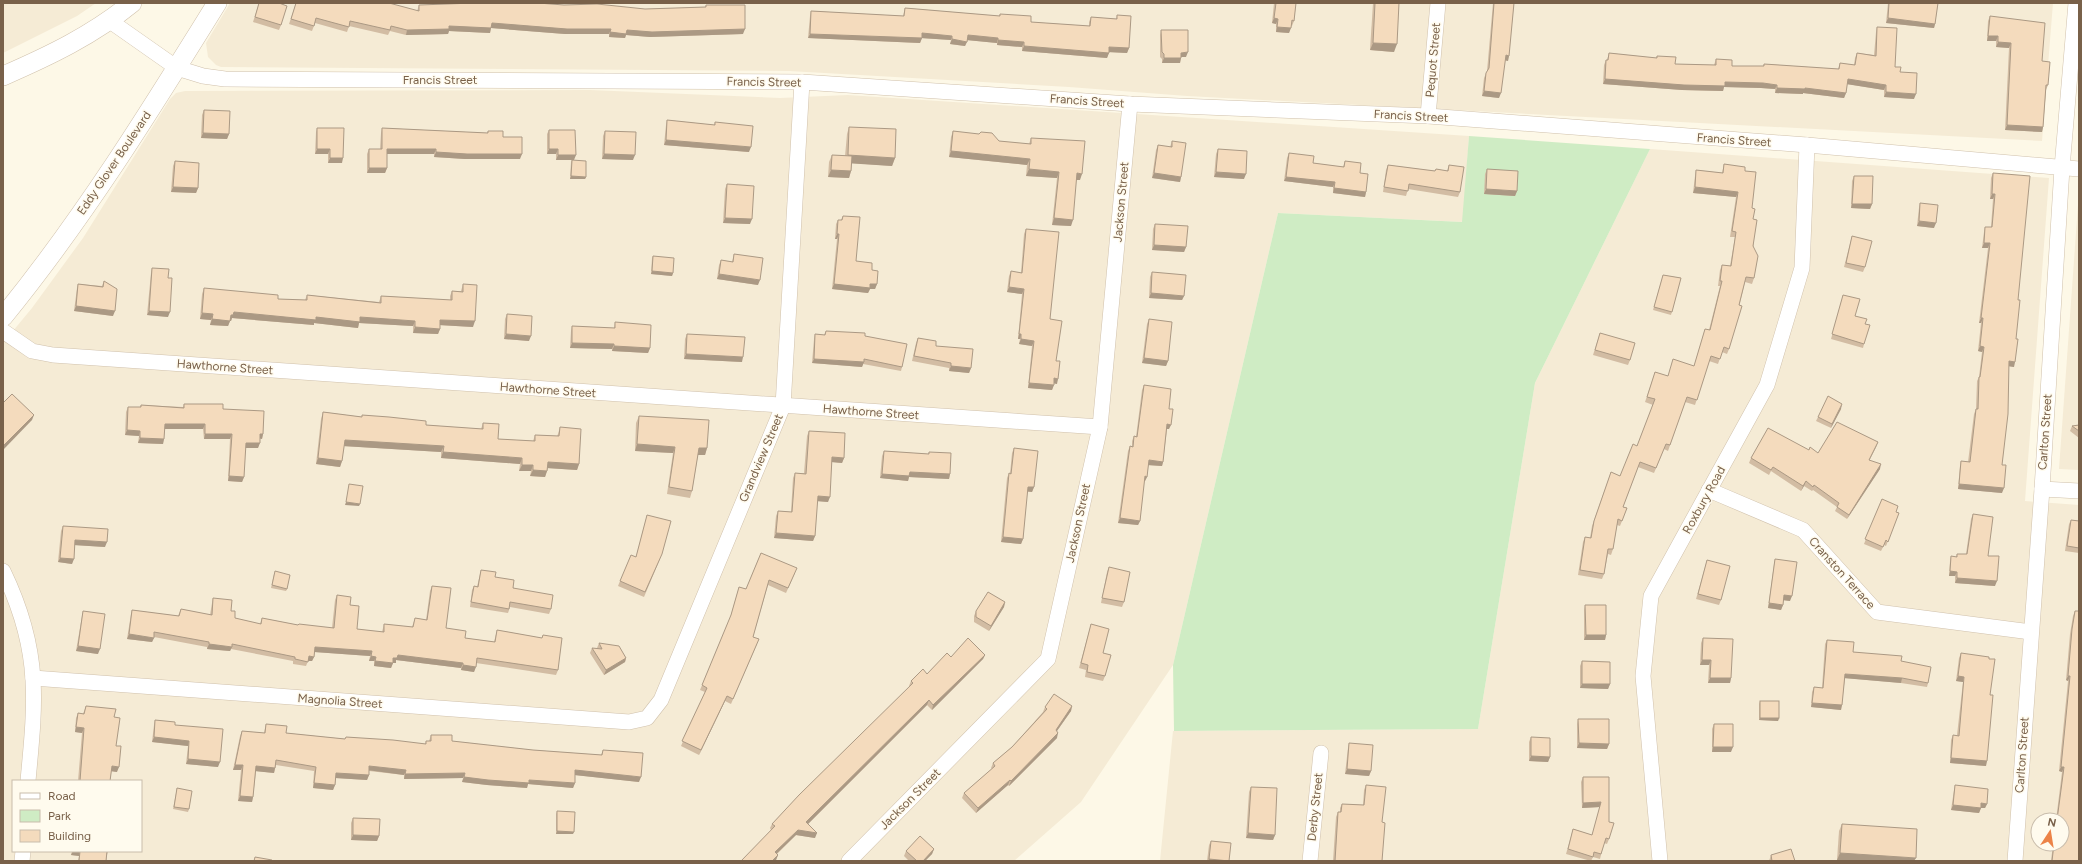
<svg xmlns="http://www.w3.org/2000/svg" width="2082" height="864" font-family="Figtree,sans-serif">
  <style>
    .residential { fill: #f5ebd5; fill-rule: evenodd }
    .green { fill: #cfecc4 }
    .lines { fill: none; stroke-linecap: round; stroke-linejoin: round }
    .minor-casing { stroke: #d0c1ac; stroke-width: 16 }
    .tertiary-casing { stroke: #d0c1ac; stroke-width: 20 }
    .minor { stroke: #fff; stroke-width: 15 }
    .tertiary { stroke: #fff; stroke-width: 19 }
    .wall { fill: #d2bca3 }
    .shaded-wall { fill: #ab9984 }
    .building { fill: #f4dbbd; stroke: #ab9984 }
    .labels { text-anchor: middle; stroke-width: 3; stroke-linejoin: round; paint-order: stroke }
    .street-label { font-size: 12px; fill: #79614a; stroke: #fffbee }
  </style>
  <rect width="100%" height="100%" fill="#fdf8e7"/>
  <g class="residential">
    <polygon points="3,3 96,3 77,16 3,53"/>
    <polygon points="230,3 2053,3 2042,141 1187,96 1069,87 789,71 221,67 216,65 208,57 206,43"/>
    <path d="M590 90 780 98 848 95 1469 136 1463 222 1278 213 1173 665 1081 802 1014 861H3V343L32 308 83 238 170 99 176 93 185 91ZM13 781H141V851H13Z"/>
    <path d="M1650 149 2049 178 2025 501 2079 505V861H1160L1173 731 1478 729 1535 383ZM2038 820H2062V844H2038Z"/>
    <polygon points="2079,191 2079,470 2059,469"/>
  </g>
  <polygon class="green" points="1469,136 1650,149 1535,383 1478,729 1174,731 1173,665 1278,213 1462,222"/>
  <g class="lines">
    <g class="minor-casing">
      <g id="minor">
        <polyline points="110,21 177,68 203,76 225,79 802,82 1130,104 1428,116 1807,145 2079,169"/>
        <polyline points="1428,116 1438,3"/>
        <polyline points="3,331 32,351 53,355 1100,427"/>
        <polyline points="2042,489 2079,491"/>
        <polyline points="1709,490 1803,530 1877,612 2031,632"/>
        <path d="M3 571C19 604 31 642 33 680 35 713 31 747 28 781"/>
        <polyline points="33,678 629,722 647,718 661,700 783,406 802,82"/>
        <polyline points="22,861 23,851"/>
        <polyline points="849,861 1048,659 1100,427 1130,104"/>
        <polyline points="1310,861 1321,753"/>
        <polyline points="1660,861 1643,676 1651,596 1767,385 1802,268 1807,145"/>
        <polyline points="2015,861 2042,489 2062,168 2076,3"/>
      </g>
    </g>
    <g class="tertiary-casing">
      <g id="tertiary">
        <path d="M3 76C49 56 93 35 132 3"/>
        <path d="M3 317C83 219 150 111 217 3"/>
      </g>
    </g>
    <use href="#minor" class="minor"/>
    <use href="#tertiary" class="tertiary"/>
  </g>
  <g class="wall">
    <polygon points="259,3 279,3 281,25 279,30 253,22"/>
    <polygon points="296,3 417,11 419,5 564,5 645,9 705,7 706,5 743,34 650,37 626,35 625,38 609,37 609,34 565,34 491,28 490,33 449,31 448,34 406,35 390,31 388,35 349,26 347,32 315,23 312,31 289,24"/>
    <polygon points="1274,3 1296,3 1294,21 1292,26 1291,25 1289,33 1276,32 1276,24 1272,23"/>
    <polygon points="1373,3 1399,3 1394,52 1370,50"/>
    <polygon points="1493,3 1514,3 1508,61 1505,60 1499,98 1482,96 1484,78 1487,71"/>
    <polygon points="1888,3 1938,3 1935,24 1934,28 1886,23"/>
    <polygon points="905,8 999,16 1000,14 1031,22 1089,26 1089,22 1091,17 1116,19 1117,15 1129,48 1127,53 1109,52 1107,58 1022,51 1022,47 997,45 997,43 967,40 965,46 950,44 951,40 922,38 920,43 808,38 810,16 811,11 903,16"/>
    <polygon points="1990,16 2042,61 2048,85 2046,90 2043,127 2042,132 2005,130 2009,48 1996,47 1996,41 1987,41 1988,21"/>
    <polygon points="1877,27 1895,67 1900,72 1914,99 1884,97 1884,90 1847,84 1846,93 1844,98 1803,93 1803,94 1775,93 1775,89 1761,88 1724,87 1723,91 1682,90 1603,84 1604,65 1606,60 1607,60 1609,53 1656,58 1657,56 1675,64 1714,65 1716,59 1732,66 1763,66 1764,64 1838,69 1840,63 1854,65 1855,58 1857,53 1874,55 1876,32"/>
    <polygon points="1161,30 1186,57 1181,57 1180,63 1162,63 1162,59 1160,57 1160,35"/>
    <polygon points="204,110 229,134 227,139 201,138 202,115"/>
    <polygon points="667,120 714,125 715,122 749,152 664,145 666,125"/>
    <polygon points="849,127 895,158 892,166 852,163 851,171 849,178 828,177 829,162 832,155 845,156 847,134"/>
    <polygon points="317,128 342,163 328,163 328,154 315,154 316,132"/>
    <polygon points="382,128 487,133 488,131 503,137 520,159 465,159 434,157 434,154 387,154 387,168 385,173 367,173 367,154 369,149 380,149 381,133"/>
    <polygon points="549,130 574,160 556,160 556,154 547,154 547,134"/>
    <polygon points="605,131 633,160 602,159 603,136"/>
    <polygon points="953,131 999,141 1029,144 1031,138 1080,180 1076,180 1071,226 1052,225 1057,178 1026,176 1027,165 949,157 951,137"/>
    <polygon points="1172,141 1181,177 1180,182 1152,178 1156,150 1158,145 1170,147"/>
    <polygon points="1218,149 1244,179 1214,177 1216,154"/>
    <polygon points="1289,153 1313,163 1343,167 1345,161 1360,173 1366,192 1365,197 1333,193 1333,187 1284,181 1287,158"/>
    <polygon points="572,160 586,177 585,179 570,179 571,162"/>
    <polygon points="175,161 198,188 196,193 171,192 173,166"/>
    <polygon points="1724,164 1745,171 1752,208 1753,219 1754,278 1752,284 1745,282 1729,349 1727,354 1722,352 1718,364 1709,361 1695,405 1685,402 1668,451 1664,449 1654,473 1638,467 1623,507 1627,508 1620,526 1617,525 1613,549 1611,555 1608,554 1604,574 1602,579 1578,575 1583,542 1585,537 1590,538 1592,526 1611,472 1620,476 1637,446 1653,405 1645,402 1655,372 1668,376 1694,366 1705,329 1709,330 1720,286 1718,286 1720,270 1722,265 1730,266 1735,237 1730,237 1736,197 1693,193 1695,176 1696,170 1722,173"/>
    <polygon points="1388,165 1435,171 1436,169 1447,171 1449,165 1460,192 1458,197 1408,189 1406,196 1383,192 1386,170"/>
    <polygon points="1487,169 1517,191 1515,196 1484,194 1485,174"/>
    <polygon points="1993,173 2018,300 2014,367 2009,366 2002,465 2002,493 1958,489 1960,466 1961,461 1968,462 1974,414 1976,409 1977,381 1979,377 1982,352 1978,351 1981,323 1979,323 1988,248 1982,248 1984,232 1985,227 1991,227 1993,199 1990,199 1991,178"/>
    <polygon points="1854,176 1872,204 1870,209 1851,208 1852,181"/>
    <polygon points="727,184 750,224 723,223 725,189"/>
    <polygon points="1920,203 1934,228 1917,226 1919,208"/>
    <polygon points="843,216 856,261 872,270 877,284 875,289 870,289 868,293 832,289 837,239 835,239 836,224 838,220 841,220"/>
    <polygon points="1155,224 1186,247 1184,252 1152,250 1153,229"/>
    <polygon points="1026,229 1050,319 1056,361 1057,384 1054,383 1052,390 1028,388 1032,346 1019,344 1020,339 1018,339 1022,294 1007,292 1009,276 1011,271 1021,273 1024,234"/>
    <polygon points="1852,236 1865,267 1863,272 1844,267"/>
    <polygon points="734,254 758,285 717,279 719,265 721,260 732,262"/>
    <polygon points="653,256 673,273 672,276 651,274 652,258"/>
    <polygon points="152,268 168,278 168,317 147,315 151,273"/>
    <polygon points="1152,272 1184,296 1182,300 1149,298 1150,277"/>
    <polygon points="1663,275 1681,278 1671,315 1653,310"/>
    <polygon points="104,281 113,316 74,311 77,288 78,284 102,286"/>
    <polygon points="463,284 473,327 440,325 440,329 438,334 413,333 413,326 359,323 358,328 314,323 314,325 232,318 231,321 230,321 228,326 210,325 211,320 200,319 202,294 204,288 278,299 305,300 307,295 379,302 381,296 450,300 450,296 452,291 461,291"/>
    <polygon points="1843,295 1855,316 1865,324 1864,344 1863,348 1831,339"/>
    <polygon points="507,314 529,341 504,339 505,319"/>
    <polygon points="1149,319 1168,361 1166,366 1142,363 1147,324"/>
    <polygon points="615,322 650,348 648,353 612,351 612,349 570,348 571,331 572,326 614,328"/>
    <polygon points="826,331 865,336 902,367 901,371 863,364 862,367 812,363 814,339 815,334 824,335"/>
    <polygon points="1600,333 1630,360 1628,365 1593,355"/>
    <polygon points="687,334 742,362 684,359 685,339"/>
    <polygon points="918,338 936,346 971,368 969,373 949,371 949,368 912,361 916,343"/>
    <polygon points="1144,385 1169,409 1169,429 1167,429 1163,462 1162,466 1148,465 1147,477 1145,481 1144,481 1140,521 1138,525 1118,523 1128,451 1130,446 1132,446 1132,441 1134,436 1136,437 1142,390"/>
    <polygon points="184,404 223,409 263,434 262,439 260,438 258,448 245,448 244,477 242,482 228,481 230,439 204,439 203,429 165,429 163,444 138,443 139,436 125,435 126,412 128,407 140,407 141,405 183,407"/>
    <polygon points="1841,409 1831,428 1816,421 1818,417"/>
    <polygon points="323,412 362,417 362,415 426,425 481,429 483,423 498,439 533,441 535,435 557,436 558,434 560,427 579,464 577,470 548,468 545,477 530,476 531,471 519,471 520,464 441,458 441,452 344,446 342,461 340,467 316,464 321,419"/>
    <polygon points="639,416 707,448 705,455 698,455 692,491 690,498 667,494 673,453 635,451 636,423"/>
    <polygon points="2079,425 2079,438 2070,431 2072,426"/>
    <polygon points="809,431 844,458 842,463 832,462 828,502 817,501 815,536 813,541 774,538 776,516 778,511 791,512 793,478 795,473 804,473 807,436"/>
    <polygon points="1878,442 1876,447 1869,460 1880,469 1847,519 1835,511 1837,507 1813,490 1812,491 1804,486 1801,491 1771,471 1769,475 1749,463 1751,458 1818,453"/>
    <polygon points="1014,448 1034,487 1032,492 1027,492 1023,539 1021,544 1001,542 1007,478 1009,473 1010,474 1012,453"/>
    <polygon points="884,451 928,454 929,452 950,474 949,479 909,477 908,481 880,478 882,456"/>
    <polygon points="1882,499 1896,512 1899,513 1886,546 1884,545 1881,551 1864,544"/>
    <polygon points="1973,514 1988,556 1995,586 1955,583 1955,576 1949,576 1950,561 1951,556 1956,557 1957,554 1966,554 1971,519"/>
    <polygon points="647,515 660,559 644,597 618,586 620,581 636,557"/>
    <polygon points="2071,520 2079,521 2079,553 2065,551 2069,524"/>
    <polygon points="63,526 105,547 75,545 72,564 58,562 61,531"/>
    <polygon points="761,553 795,573 786,593 768,585 753,637 757,644 731,704 725,701 699,755 681,746 705,692 700,690 730,618 739,587 746,589"/>
    <polygon points="1775,559 1790,601 1783,600 1783,605 1781,610 1768,608 1774,564"/>
    <polygon points="1707,560 1721,600 1719,605 1696,599"/>
    <polygon points="1109,567 1124,602 1122,607 1101,603 1107,572"/>
    <polygon points="481,570 495,577 551,609 549,614 510,607 508,613 470,607 472,590 474,586 477,587 480,574"/>
    <polygon points="274,574 287,589 286,591 271,588"/>
    <polygon points="432,586 446,628 465,638 494,642 497,630 542,638 543,635 558,670 556,675 476,663 474,672 461,670 461,668 396,660 396,663 393,663 391,668 374,666 374,661 369,661 370,656 315,652 314,657 312,661 308,661 306,666 293,664 293,661 231,649 230,651 207,649 207,647 154,637 152,642 127,639 131,614 132,610 178,616 181,609 210,615 212,603 213,598 231,611 235,618 260,624 262,618 298,625 332,628 335,600 337,595 350,605 357,629 382,632 384,624 412,627 415,618 426,620 430,591"/>
    <polygon points="1005,602 1004,607 989,631 974,622 974,616 976,611"/>
    <polygon points="1585,605 1606,635 1605,640 1584,640 1584,610"/>
    <polygon points="83,611 98,654 76,651 82,616"/>
    <polygon points="2075,611 2079,861 2051,861 2053,844 2062,844 2062,820 2056,820 2062,772 2059,771 2068,681 2066,680 2070,634 2073,616"/>
    <polygon points="1091,624 1103,653 1105,676 1103,681 1085,677 1086,670 1079,668"/>
    <polygon points="1703,638 1731,678 1730,683 1708,683 1709,665 1700,665 1701,643"/>
    <polygon points="1827,640 1853,652 1901,661 1928,683 1927,687 1901,683 1845,678 1841,710 1811,707 1812,692 1814,687 1822,688 1825,644"/>
    <polygon points="599,643 626,658 625,662 604,675 590,653 592,648 597,648"/>
    <polygon points="1961,653 1990,695 1986,766 1950,763 1951,740 1953,735 1957,735 1963,682 1956,681 1959,658"/>
    <polygon points="985,655 983,659 932,710 927,705 808,824 815,838 796,835 777,854 778,855 776,860 771,830 770,828 772,824 910,687 909,686 911,681 927,674 951,657"/>
    <polygon points="1582,661 1610,684 1608,689 1580,688 1580,666"/>
    <polygon points="1760,701 1779,718 1778,721 1759,720 1759,704"/>
    <polygon points="86,706 114,717 117,772 111,771 110,781 78,781 82,733 75,732 76,718 78,713 83,714"/>
    <polygon points="1072,706 1071,711 1057,731 1057,738 1009,786 1008,785 976,813 962,798 964,793 992,769 991,768 993,763 1012,747 1043,712 1045,707"/>
    <polygon points="1578,719 1609,744 1607,749 1577,748 1577,724"/>
    <polygon points="155,720 175,725 218,767 186,764 188,746 152,742 154,725"/>
    <polygon points="266,724 286,733 345,739 346,737 425,744 426,741 429,741 431,735 452,741 533,750 601,755 603,750 639,782 575,775 575,783 573,788 528,784 527,788 487,785 462,782 463,778 404,779 404,775 369,771 369,775 367,780 336,778 335,785 333,790 313,788 314,771 276,765 274,773 256,771 253,797 252,802 238,801 241,770 233,770 240,736 242,731 264,733 265,728"/>
    <polygon points="1714,724 1731,752 1712,752 1712,729"/>
    <polygon points="1531,737 1550,757 1548,762 1529,761 1529,742"/>
    <polygon points="1349,743 1371,771 1369,776 1345,774 1348,748"/>
    <polygon points="1583,777 1609,777 1609,839 1607,844 1604,843 1600,859 1593,857 1591,861 1566,854 1573,829 1592,835 1600,807 1582,808 1581,782"/>
    <polygon points="1366,785 1382,822 1382,861 1333,861 1336,817 1338,812 1340,812 1340,808 1342,804 1363,805 1364,790"/>
    <polygon points="1955,785 1987,804 1985,808 1981,808 1979,813 1951,810 1954,790"/>
    <polygon points="1251,787 1275,835 1273,840 1246,838 1249,792"/>
    <polygon points="177,788 189,809 188,812 173,809"/>
    <polygon points="557,811 573,834 556,834 556,814"/>
    <polygon points="353,818 379,836 377,841 351,840 351,823"/>
    <polygon points="1842,824 1914,861 1837,860 1839,831"/>
    <polygon points="1211,841 1229,861 1207,861 1209,845"/>
    <polygon points="934,849 932,854 925,861 909,861 904,856 906,851"/>
    <polygon points="72,851 108,851 107,855 106,861 78,861 79,856 71,855"/>
    <polygon points="1771,855 1795,861 1769,861"/>
  </g>
  <g class="shaded-wall">
    <polygon points="1274,18 1278,19 1276,24 1272,23"/>
    <polygon points="1888,18 1935,24 1934,28 1886,23"/>
    <polygon points="492,23 611,29 609,34 565,34 491,28 490,33 449,31 448,34 406,35 407,30 449,26"/>
    <polygon points="1277,27 1291,28 1289,33 1276,32"/>
    <polygon points="745,29 743,34 650,37 626,35 625,38 609,37 610,32 627,30"/>
    <polygon points="922,33 952,36 951,40 920,38"/>
    <polygon points="810,34 922,38 920,43 808,38"/>
    <polygon points="968,35 998,38 997,43 966,40"/>
    <polygon points="1988,36 1998,36 1996,41 1987,41"/>
    <polygon points="952,39 967,42 965,46 950,44"/>
    <polygon points="998,40 1024,42 1022,47 997,45"/>
    <polygon points="1998,42 2011,43 2009,48 1996,47"/>
    <polygon points="1373,43 1397,44 1394,52 1370,50"/>
    <polygon points="1024,46 1109,53 1107,58 1022,51"/>
    <polygon points="1109,47 1129,48 1127,53 1107,52"/>
    <polygon points="1188,52 1186,57 1180,57 1181,53"/>
    <polygon points="1506,55 1509,56 1508,61 1504,60"/>
    <polygon points="1164,58 1181,58 1180,63 1162,63"/>
    <polygon points="1605,79 1725,82 1763,83 1777,85 1775,89 1761,88 1724,87 1723,91 1682,90 1603,84"/>
    <polygon points="1848,79 1886,85 1884,90 1846,84"/>
    <polygon points="1777,88 1805,88 1846,93 1844,98 1803,93 1803,94 1775,93"/>
    <polygon points="1484,91 1501,93 1499,98 1482,96"/>
    <polygon points="1886,92 1916,94 1914,99 1884,97"/>
    <polygon points="2007,125 2043,127 2042,132 2005,130"/>
    <polygon points="203,133 229,134 227,139 201,138"/>
    <polygon points="666,140 751,147 749,152 664,145"/>
    <polygon points="317,149 330,149 328,154 315,154"/>
    <polygon points="387,149 436,149 434,154 385,154"/>
    <polygon points="549,149 558,149 556,154 547,154"/>
    <polygon points="951,151 1030,159 1027,165 949,157"/>
    <polygon points="436,152 522,154 520,159 465,159 434,157"/>
    <polygon points="604,154 635,155 633,160 602,159"/>
    <polygon points="558,155 576,155 574,160 556,160"/>
    <polygon points="848,155 895,158 892,166 845,163"/>
    <polygon points="330,158 343,158 342,163 328,163"/>
    <polygon points="369,168 387,168 385,173 367,173"/>
    <polygon points="1029,169 1059,172 1057,178 1026,176"/>
    <polygon points="831,170 851,171 849,178 828,177"/>
    <polygon points="1216,172 1246,174 1244,179 1214,177"/>
    <polygon points="1077,173 1082,174 1080,180 1074,180"/>
    <polygon points="1154,173 1181,177 1180,182 1152,178"/>
    <polygon points="571,176 586,177 585,179 570,179"/>
    <polygon points="1286,177 1335,182 1333,187 1284,181"/>
    <polygon points="173,187 198,188 196,193 171,192"/>
    <polygon points="1695,187 1738,192 1736,197 1693,193"/>
    <polygon points="1334,188 1366,192 1365,197 1333,193"/>
    <polygon points="1486,189 1517,191 1515,196 1484,194"/>
    <polygon points="1992,194 1995,194 1993,199 1990,199"/>
    <polygon points="1852,204 1872,204 1870,209 1851,208"/>
    <polygon points="725,218 752,219 750,224 723,223"/>
    <polygon points="1054,218 1073,220 1071,226 1052,225"/>
    <polygon points="1919,221 1936,223 1934,228 1917,226"/>
    <polygon points="837,234 839,234 837,239 835,239"/>
    <polygon points="1984,243 1990,243 1988,248 1982,248"/>
    <polygon points="1154,245 1186,247 1184,252 1152,250"/>
    <polygon points="652,271 673,273 672,276 651,274"/>
    <polygon points="719,274 760,280 758,285 717,279"/>
    <polygon points="834,284 877,284 875,289 870,289 868,293 832,289"/>
    <polygon points="1009,287 1024,289 1022,294 1007,292"/>
    <polygon points="1151,293 1184,296 1182,300 1149,298"/>
    <polygon points="76,306 115,311 113,316 74,311"/>
    <polygon points="149,311 170,312 168,317 147,315"/>
    <polygon points="234,312 316,317 360,317 415,321 413,326 359,323 358,328 314,323 314,325 232,318 231,321 230,321 228,326 210,325 212,319 231,315"/>
    <polygon points="202,313 213,314 211,320 200,319"/>
    <polygon points="1981,318 1983,318 1981,323 1979,323"/>
    <polygon points="440,320 475,321 473,327 438,325"/>
    <polygon points="415,327 440,329 438,334 413,333"/>
    <polygon points="506,334 531,336 529,341 504,339"/>
    <polygon points="1019,334 1021,334 1020,339 1018,339"/>
    <polygon points="1021,339 1034,341 1032,346 1019,344"/>
    <polygon points="572,343 614,344 612,349 570,348"/>
    <polygon points="614,346 650,348 648,353 612,351"/>
    <polygon points="1980,346 1984,347 1982,352 1978,351"/>
    <polygon points="686,354 743,357 742,362 684,359"/>
    <polygon points="1144,358 1168,361 1166,366 1142,363"/>
    <polygon points="814,359 864,362 862,367 812,363"/>
    <polygon points="2009,361 2015,362 2014,367 2007,366"/>
    <polygon points="951,366 971,368 969,373 949,371"/>
    <polygon points="1054,378 1058,379 1057,384 1052,383"/>
    <polygon points="1029,383 1054,385 1052,390 1028,388"/>
    <polygon points="1842,404 1841,409 1831,428 1832,424"/>
    <polygon points="34,415 32,420 3,450 4,445"/>
    <polygon points="165,424 205,424 203,429 163,429"/>
    <polygon points="1167,424 1171,425 1169,429 1166,429"/>
    <polygon points="127,430 140,431 139,436 125,435"/>
    <polygon points="205,434 232,434 230,439 204,439"/>
    <polygon points="260,434 263,434 262,439 258,438"/>
    <polygon points="140,438 164,439 163,444 138,443"/>
    <polygon points="345,440 444,446 441,452 342,446"/>
    <polygon points="1878,442 1876,447 1867,465 1869,460"/>
    <polygon points="246,443 260,443 258,448 244,448"/>
    <polygon points="637,444 675,447 673,453 635,451"/>
    <polygon points="699,448 707,448 705,455 696,455"/>
    <polygon points="443,452 522,458 520,464 441,458"/>
    <polygon points="832,457 844,458 842,463 831,462"/>
    <polygon points="318,458 342,461 340,467 316,464"/>
    <polygon points="1149,460 1163,462 1162,466 1147,465"/>
    <polygon points="548,462 579,464 577,470 546,468"/>
    <polygon points="1881,464 1880,469 1847,519 1849,515"/>
    <polygon points="522,465 533,465 531,471 519,471"/>
    <polygon points="533,470 547,471 545,477 530,476"/>
    <polygon points="910,472 950,474 949,479 909,477 908,481 880,478 882,474"/>
    <polygon points="229,476 244,477 242,482 228,481"/>
    <polygon points="1145,476 1147,477 1145,481 1143,481"/>
    <polygon points="1806,481 1804,486 1801,491 1803,486"/>
    <polygon points="1959,484 2004,488 2002,493 1958,489"/>
    <polygon points="1028,487 1034,487 1032,492 1026,491"/>
    <polygon points="818,496 830,497 828,502 816,501"/>
    <polygon points="346,502 360,504 359,506 345,505"/>
    <polygon points="1120,518 1140,521 1138,525 1118,523"/>
    <polygon points="776,533 815,536 813,541 774,538"/>
    <polygon points="1003,537 1023,539 1021,544 1001,542"/>
    <polygon points="75,540 107,542 105,547 73,545"/>
    <polygon points="60,558 74,559 72,564 58,562"/>
    <polygon points="1950,571 1957,572 1955,576 1949,576"/>
    <polygon points="1957,578 1997,581 1995,586 1955,583"/>
    <polygon points="1784,595 1792,596 1790,601 1782,600"/>
    <polygon points="1005,602 1004,607 989,631 991,626"/>
    <polygon points="1769,603 1783,605 1781,610 1768,608"/>
    <polygon points="129,634 154,638 152,642 127,639"/>
    <polygon points="1586,635 1606,635 1605,640 1584,640"/>
    <polygon points="209,644 232,647 230,651 207,649"/>
    <polygon points="78,646 100,649 98,654 76,651"/>
    <polygon points="315,647 372,651 370,656 314,652"/>
    <polygon points="398,655 463,663 461,668 396,660 396,663 392,663 393,658"/>
    <polygon points="985,655 983,659 932,710 933,705"/>
    <polygon points="309,656 314,657 312,661 307,661"/>
    <polygon points="371,656 376,657 374,661 369,661"/>
    <polygon points="626,658 625,662 604,675 606,670"/>
    <polygon points="1702,660 1711,660 1709,665 1700,665"/>
    <polygon points="375,661 393,663 391,668 374,666"/>
    <polygon points="463,665 476,667 474,672 461,670"/>
    <polygon points="1845,674 1902,678 1901,683 1843,678"/>
    <polygon points="1958,676 1964,677 1963,682 1956,681"/>
    <polygon points="2068,676 2070,676 2068,681 2066,680"/>
    <polygon points="1710,678 1731,678 1730,683 1708,683"/>
    <polygon points="1582,684 1610,684 1608,689 1580,688"/>
    <polygon points="727,696 725,701 699,755 701,750"/>
    <polygon points="929,700 927,705 805,827 806,822"/>
    <polygon points="1812,703 1842,705 1841,710 1811,707"/>
    <polygon points="1072,706 1071,711 1054,735 1056,730"/>
    <polygon points="1760,718 1779,718 1778,721 1759,720"/>
    <polygon points="76,727 84,728 82,733 75,732"/>
    <polygon points="1058,733 1057,738 1009,786 1011,781"/>
    <polygon points="154,737 189,741 188,746 152,742"/>
    <polygon points="1579,743 1609,744 1607,749 1577,748"/>
    <polygon points="1713,747 1733,747 1731,752 1712,752"/>
    <polygon points="1531,756 1550,757 1548,762 1529,761"/>
    <polygon points="1951,758 1987,761 1986,766 1950,763"/>
    <polygon points="188,759 220,762 218,767 186,764"/>
    <polygon points="235,765 243,765 241,770 233,770"/>
    <polygon points="112,766 119,767 117,772 110,771"/>
    <polygon points="256,766 275,768 274,773 254,771"/>
    <polygon points="369,766 406,770 404,775 367,770"/>
    <polygon points="2061,767 2064,767 2062,772 2059,771"/>
    <polygon points="1347,769 1371,771 1369,776 1345,774"/>
    <polygon points="575,770 641,777 639,782 574,775"/>
    <polygon points="336,773 369,775 367,780 335,778"/>
    <polygon points="465,773 463,778 404,779 405,774"/>
    <polygon points="464,777 529,780 575,783 573,788 528,784 527,788 487,785 462,782"/>
    <polygon points="1010,780 1008,785 976,813 978,808"/>
    <polygon points="314,783 335,785 333,790 313,788"/>
    <polygon points="240,796 253,797 252,802 238,801"/>
    <polygon points="1601,802 1600,807 1582,808 1583,803"/>
    <polygon points="1981,803 1987,804 1985,808 1980,808"/>
    <polygon points="1953,805 1981,808 1979,813 1951,810"/>
    <polygon points="798,830 817,833 815,838 796,835 773,857 775,852"/>
    <polygon points="557,831 574,832 573,834 556,834"/>
    <polygon points="1248,833 1275,835 1273,840 1246,838"/>
    <polygon points="353,835 379,836 377,841 351,840"/>
    <polygon points="934,849 932,854 925,861 923,861"/>
    <polygon points="73,851 80,851 79,856 71,855"/>
    <polygon points="1840,853 1916,858 1914,861 1837,860"/>
    <polygon points="778,855 776,860 775,861 772,861"/>
    <polygon points="1209,859 1224,861 1208,861"/>
  </g>
  <g class="building">
    <polygon points="259,3 279,3 287,6 281,25 255,17"/>
    <polygon points="296,3 389,3 419,11 419,5 474,3 538,3 564,5 597,4 645,9 706,7 706,5 745,5 745,29 652,32 627,30 626,34 610,32 611,29 567,29 492,23 491,28 449,26 449,29 407,30 391,26 390,30 350,21 349,27 316,18 314,26 291,19"/>
    <polygon points="1276,3 1296,3 1294,21 1292,20 1291,28 1277,27 1278,19 1274,18"/>
    <polygon points="1375,3 1399,3 1397,44 1373,43"/>
    <polygon points="1494,3 1514,3 1509,56 1506,55 1501,93 1484,91 1486,73 1489,68"/>
    <polygon points="1889,3 1938,3 1935,24 1888,18"/>
    <polygon points="905,8 1000,16 1000,14 1031,16 1031,22 1090,26 1091,17 1117,19 1117,15 1131,16 1129,48 1109,47 1109,53 1024,46 1024,42 998,40 998,38 968,35 967,42 952,39 952,36 922,33 922,38 810,34 811,11 904,16"/>
    <polygon points="1990,16 2045,23 2042,61 2050,62 2048,85 2046,85 2043,127 2007,125 2011,43 1998,42 1998,36 1988,36"/>
    <polygon points="1877,27 1897,28 1895,67 1901,67 1900,72 1917,73 1916,94 1886,92 1886,85 1848,79 1846,93 1805,88 1805,89 1777,88 1777,85 1763,83 1725,82 1725,86 1684,85 1605,79 1606,60 1608,60 1609,53 1657,58 1657,56 1676,57 1675,64 1716,65 1716,59 1732,60 1732,66 1764,66 1764,64 1839,69 1840,63 1855,65 1857,53 1876,56"/>
    <polygon points="1161,30 1188,30 1188,52 1181,53 1181,58 1164,58 1164,54 1162,52"/>
    <polygon points="204,110 230,111 229,134 203,133"/>
    <polygon points="667,120 715,125 715,122 753,126 751,147 666,140"/>
    <polygon points="849,127 896,129 895,158 848,155"/>
    <polygon points="317,128 344,128 343,158 330,158 330,149 317,149"/>
    <polygon points="382,128 488,133 488,131 503,131 503,137 522,137 522,154 467,154 436,152 436,149 387,149 387,168 369,168 369,149 382,149"/>
    <polygon points="549,130 575,130 576,155 558,155 558,149 549,149"/>
    <polygon points="605,131 636,132 635,155 604,154"/>
    <polygon points="953,131 979,134 981,132 992,133 999,141 1031,144 1031,138 1085,141 1082,174 1077,173 1073,220 1054,218 1059,172 1029,169 1030,159 951,151"/>
    <polygon points="1172,141 1186,143 1181,177 1154,173 1158,145 1172,147"/>
    <polygon points="1218,149 1247,151 1246,174 1216,172"/>
    <polygon points="1289,153 1314,156 1313,163 1344,167 1345,161 1361,163 1360,173 1368,174 1366,192 1334,188 1335,182 1286,177"/>
    <polygon points="832,155 852,156 851,171 831,170"/>
    <polygon points="572,160 586,161 586,177 571,176"/>
    <polygon points="175,161 199,163 198,188 173,187"/>
    <polygon points="1724,164 1745,167 1745,171 1756,172 1752,208 1755,209 1753,219 1757,220 1753,246 1758,256 1754,278 1746,277 1739,305 1742,306 1729,349 1724,347 1720,359 1711,356 1697,400 1687,397 1670,445 1666,444 1656,468 1640,462 1623,507 1627,508 1622,521 1618,519 1613,549 1608,549 1604,574 1580,570 1585,537 1591,538 1594,521 1611,472 1620,476 1633,444 1637,446 1655,399 1647,397 1655,372 1668,376 1673,359 1694,366 1705,329 1710,330 1722,281 1720,281 1722,265 1731,266 1736,232 1732,231 1738,192 1695,187 1696,170 1723,173"/>
    <polygon points="1388,165 1435,171 1436,169 1448,171 1449,165 1464,167 1460,192 1409,184 1408,191 1384,187"/>
    <polygon points="1487,169 1518,171 1517,191 1486,189"/>
    <polygon points="1993,173 2030,176 2018,300 2020,300 2016,339 2018,339 2015,362 2009,361 2008,414 2002,465 2006,465 2004,488 1959,484 1961,461 1970,462 1976,409 1978,409 1979,377 1980,377 1984,347 1980,346 1983,318 1981,318 1990,243 1984,243 1985,227 1992,227 1995,194 1992,194"/>
    <polygon points="1854,176 1873,176 1872,204 1852,204"/>
    <polygon points="727,184 754,186 752,219 725,218"/>
    <polygon points="1920,203 1938,205 1936,223 1919,221"/>
    <polygon points="843,216 860,217 856,261 872,263 872,270 878,271 877,284 870,284 870,288 834,284 839,234 837,234 838,220 842,220"/>
    <polygon points="1155,224 1188,226 1186,247 1154,245"/>
    <polygon points="1026,229 1059,232 1050,319 1062,321 1056,361 1060,361 1058,379 1054,378 1054,385 1029,383 1034,341 1021,339 1021,334 1019,334 1024,289 1009,287 1011,271 1022,273"/>
    <polygon points="1852,236 1872,241 1865,267 1846,263"/>
    <polygon points="734,254 763,258 760,280 719,274 721,260 733,262"/>
    <polygon points="653,256 674,258 673,273 652,271"/>
    <polygon points="152,268 169,269 168,278 172,278 170,312 149,311"/>
    <polygon points="1152,272 1186,275 1184,296 1151,293"/>
    <polygon points="1663,275 1681,278 1672,312 1654,307"/>
    <polygon points="104,281 117,289 115,311 76,306 78,284 103,287"/>
    <polygon points="463,284 477,285 475,321 440,320 440,329 415,327 415,321 360,317 360,322 316,317 316,320 234,312 233,315 231,315 230,321 212,319 213,314 202,313 204,288 278,295 278,299 307,300 307,295 381,303 381,296 452,300 452,291 463,292"/>
    <polygon points="1843,295 1860,299 1855,316 1867,319 1865,324 1870,325 1864,344 1832,334"/>
    <polygon points="507,314 532,316 531,336 506,334"/>
    <polygon points="1149,319 1172,322 1168,361 1144,358"/>
    <polygon points="615,322 651,325 650,348 614,346 614,344 572,343 572,326 615,328"/>
    <polygon points="826,331 865,333 865,336 907,344 902,367 864,359 864,362 814,359 815,334 825,335"/>
    <polygon points="1600,333 1635,343 1630,360 1595,350"/>
    <polygon points="687,334 745,337 743,357 686,354"/>
    <polygon points="918,338 936,341 936,346 973,349 971,368 951,366 951,363 914,356"/>
    <polygon points="1144,385 1171,389 1169,409 1173,409 1171,425 1167,424 1163,462 1149,460 1147,477 1145,476 1140,521 1120,518 1130,446 1133,447 1134,436 1137,437"/>
    <polygon points="12,394 34,415 4,445 3,444 3,403"/>
    <polygon points="1828,396 1842,404 1832,424 1818,417"/>
    <polygon points="184,404 223,404 223,409 264,411 263,434 260,434 260,443 246,443 244,477 229,476 232,434 205,434 205,424 165,424 164,439 140,438 140,431 127,430 128,407 141,407 141,405 184,408"/>
    <polygon points="323,412 362,417 362,415 389,417 426,421 426,425 483,429 483,423 499,424 498,439 535,441 535,435 559,436 560,427 581,429 579,464 548,462 547,471 533,470 533,465 522,465 522,458 443,452 444,446 345,440 342,461 318,458"/>
    <polygon points="639,416 709,420 707,448 699,448 692,491 669,487 675,447 637,444"/>
    <polygon points="1837,422 1878,442 1869,460 1881,464 1849,515 1837,507 1839,503 1814,485 1813,487 1806,481 1803,486 1773,467 1771,470 1751,458 1768,428 1809,450 1810,447 1818,453"/>
    <polygon points="2079,425 2079,431 2072,426"/>
    <polygon points="809,431 845,433 844,458 832,457 830,497 818,496 815,536 776,533 778,511 792,512 795,473 806,474"/>
    <polygon points="1014,448 1038,451 1034,487 1028,487 1023,539 1003,537 1009,473 1011,474"/>
    <polygon points="884,451 929,454 929,452 951,453 950,474 910,472 909,476 882,474"/>
    <polygon points="349,484 363,486 360,504 346,502"/>
    <polygon points="1882,499 1898,506 1896,512 1899,513 1888,542 1886,540 1883,547 1865,539"/>
    <polygon points="1973,514 1993,517 1988,556 1999,556 1997,581 1957,578 1957,572 1950,571 1951,556 1957,557 1957,554 1967,554"/>
    <polygon points="647,515 671,521 662,554 645,592 620,581 631,555 636,557"/>
    <polygon points="2071,520 2079,521 2079,548 2067,546"/>
    <polygon points="63,526 108,529 107,542 75,540 74,559 60,558"/>
    <polygon points="761,553 797,568 788,588 769,580 753,637 759,639 733,699 727,696 701,750 682,741 707,688 702,685 731,615 739,587 746,589"/>
    <polygon points="1775,559 1797,562 1792,596 1784,595 1783,605 1769,603"/>
    <polygon points="1707,560 1730,566 1721,600 1698,594"/>
    <polygon points="1109,567 1130,572 1124,602 1102,598"/>
    <polygon points="481,570 496,572 495,577 514,580 513,588 553,595 551,609 510,602 509,609 471,602 474,586 478,587"/>
    <polygon points="275,571 290,575 287,589 272,585"/>
    <polygon points="432,586 451,588 446,628 466,631 465,638 495,642 497,630 542,638 543,635 562,638 558,670 477,658 476,667 463,665 463,663 398,655 397,658 393,658 393,663 375,661 376,657 371,656 372,651 315,647 314,657 309,656 308,662 295,659 295,657 232,644 232,647 209,644 209,642 154,632 154,638 129,634 132,610 179,616 181,609 212,615 213,598 232,600 231,611 235,611 235,618 261,624 262,618 298,625 299,624 334,628 337,595 351,597 350,605 359,606 357,629 384,632 384,624 413,627 415,618 427,620"/>
    <polygon points="988,592 1005,602 991,626 976,617 976,611"/>
    <polygon points="1585,605 1606,605 1606,635 1586,635"/>
    <polygon points="83,611 105,614 100,649 78,646"/>
    <polygon points="2075,611 2079,611 2079,861 2052,861 2054,844 2062,844 2062,820 2057,820 2064,767 2061,767 2070,676 2068,676 2072,629"/>
    <polygon points="1091,624 1109,629 1103,653 1111,655 1105,676 1087,672 1088,665 1081,663"/>
    <polygon points="968,638 985,655 933,705 929,700 806,822 817,833 798,830 775,852 778,855 772,861 741,861 775,826 772,824 799,795 913,683 911,681 923,669 927,674 947,653 951,657"/>
    <polygon points="1703,638 1733,639 1731,678 1710,678 1711,660 1702,660"/>
    <polygon points="1827,640 1854,642 1853,652 1902,656 1901,661 1931,667 1928,683 1902,678 1845,674 1842,705 1812,703 1814,687 1823,688"/>
    <polygon points="599,643 619,646 626,658 606,670 592,648 602,649"/>
    <polygon points="1961,653 1989,657 1989,659 1995,659 1990,695 1993,695 1987,761 1951,758 1953,735 1959,736 1964,677 1958,676"/>
    <polygon points="1582,661 1610,662 1610,684 1582,684"/>
    <polygon points="1054,694 1072,706 1056,730 1058,733 1011,781 1010,780 978,808 964,793 995,766 993,763 1012,747 1047,709 1045,707"/>
    <rect x="1760" y="701" width="19" height="17"/>
    <polygon points="86,706 116,709 114,717 120,718 116,746 121,746 119,767 112,766 110,781 80,781 84,728 76,727 78,713 84,714"/>
    <polygon points="1578,719 1609,719 1609,744 1579,743"/>
    <polygon points="155,720 175,722 175,725 223,729 220,762 188,759 189,741 154,737"/>
    <polygon points="266,724 287,726 286,733 345,739 346,737 393,740 426,744 426,741 431,741 431,735 452,735 452,741 533,750 602,755 603,750 643,753 641,777 575,770 575,783 529,780 529,783 488,780 464,777 465,773 405,774 406,770 369,766 369,775 336,773 335,785 314,783 316,767 276,760 275,768 256,766 253,797 240,796 243,765 235,765 242,731 265,733"/>
    <polygon points="1714,724 1733,724 1733,747 1713,747"/>
    <polygon points="1531,737 1550,738 1550,757 1531,756"/>
    <polygon points="1349,743 1373,745 1371,771 1347,769"/>
    <polygon points="1583,777 1609,777 1609,822 1614,823 1609,839 1606,838 1601,854 1594,852 1593,857 1568,849 1573,829 1592,835 1601,802 1583,803"/>
    <polygon points="1366,785 1386,787 1382,822 1385,823 1382,861 1335,861 1338,812 1341,812 1342,804 1364,805"/>
    <polygon points="1955,785 1988,789 1987,804 1981,803 1981,808 1953,805"/>
    <polygon points="1251,787 1277,788 1275,835 1248,833"/>
    <polygon points="177,788 192,791 189,809 174,807"/>
    <polygon points="557,811 575,812 574,832 557,831"/>
    <polygon points="353,818 380,819 379,836 353,835"/>
    <polygon points="1842,824 1917,829 1916,858 1840,853"/>
    <polygon points="920,836 934,849 923,861 917,861 906,851"/>
    <polygon points="1211,841 1231,843 1229,861 1209,859"/>
    <polygon points="1791,849 1795,861 1772,861 1771,855"/>
    <polygon points="79,851 107,851 106,861 79,861 80,851"/>
    <polygon points="255,857 272,860 272,861 254,861"/>
  </g>
  <g class="labels">
    <g class="street-label">
      <text transform="translate(1433 60) rotate(-85)" y="4">Pequot Street</text>
      <text x="440" y="84">Francis Street</text>
      <text transform="translate(764 82) rotate(1)" y="4">Francis Street</text>
      <text transform="translate(1087 101) rotate(4)" y="4">Francis Street</text>
      <text transform="translate(1411 116) rotate(3)" y="4">Francis Street</text>
      <text transform="translate(1734 140) rotate(4)" y="4">Francis Street</text>
      <text transform="translate(114 163) rotate(-56)" y="4">Eddy Glover Boulevard</text>
      <text transform="translate(1121 202) rotate(-85)" y="4">Jackson Street</text>
      <text transform="translate(225 367) rotate(4)" y="4">Hawthorne Street</text>
      <text transform="translate(548 390) rotate(4)" y="4">Hawthorne Street</text>
      <text transform="translate(871 412) rotate(4)" y="4">Hawthorne Street</text>
      <text transform="translate(2045 432) rotate(-86)" y="4">Carlton Street</text>
      <text transform="translate(761 458) rotate(-67)" y="4">Grandview Street</text>
      <text transform="translate(1704 500) rotate(-61)" y="4">Roxbury Road</text>
      <text transform="translate(1078 523) rotate(-78)" y="4">Jackson Street</text>
      <text transform="translate(1842 573) rotate(48)" y="4">Cranston Terrace</text>
      <text transform="translate(340 701) rotate(4)" y="4">Magnolia Street</text>
      <text transform="translate(2022 755) rotate(-86)" y="4">Carlton Street</text>
      <text transform="translate(910 799) rotate(-45)" y="4">Jackson Street</text>
      <text transform="translate(1315 807) rotate(-84)" y="4">Derby Street</text>
    </g>
  </g>
  <rect width="2082" height="864" fill="none" stroke="#79614a" stroke-width="8"/>
  <rect x="12" y="780" width="130" height="72" fill="#fffbee" stroke="#c9bdac"/>
  <rect x="20" y="793" width="20" height="6" fill="#ffffff" stroke="#c9bdac"/>
  <text x="48" y="800" font-size="12" fill="#79614a">Road</text>
  <rect x="20" y="810" width="20" height="12" fill="#cfecc4" stroke="#c9bdac"/>
  <text x="48" y="820" font-size="12" fill="#79614a">Park</text>
  <rect x="20" y="830" width="20" height="12" fill="#f4dbbd" stroke="#c9bdac"/>
  <text x="48" y="840" font-size="12" fill="#79614a">Building</text>
  <g transform="translate(2050 832) rotate(12)"><circle r="19" fill="#fffbee" stroke="#c9bdac"/>
  <path d="M0-3L7 15L0 10L-7 15Z" fill="#ec8347"/>
  <text y="-6" font-size="11" font-weight="bold" text-anchor="middle" fill="#79614a">N</text>
  </g>
</svg>
